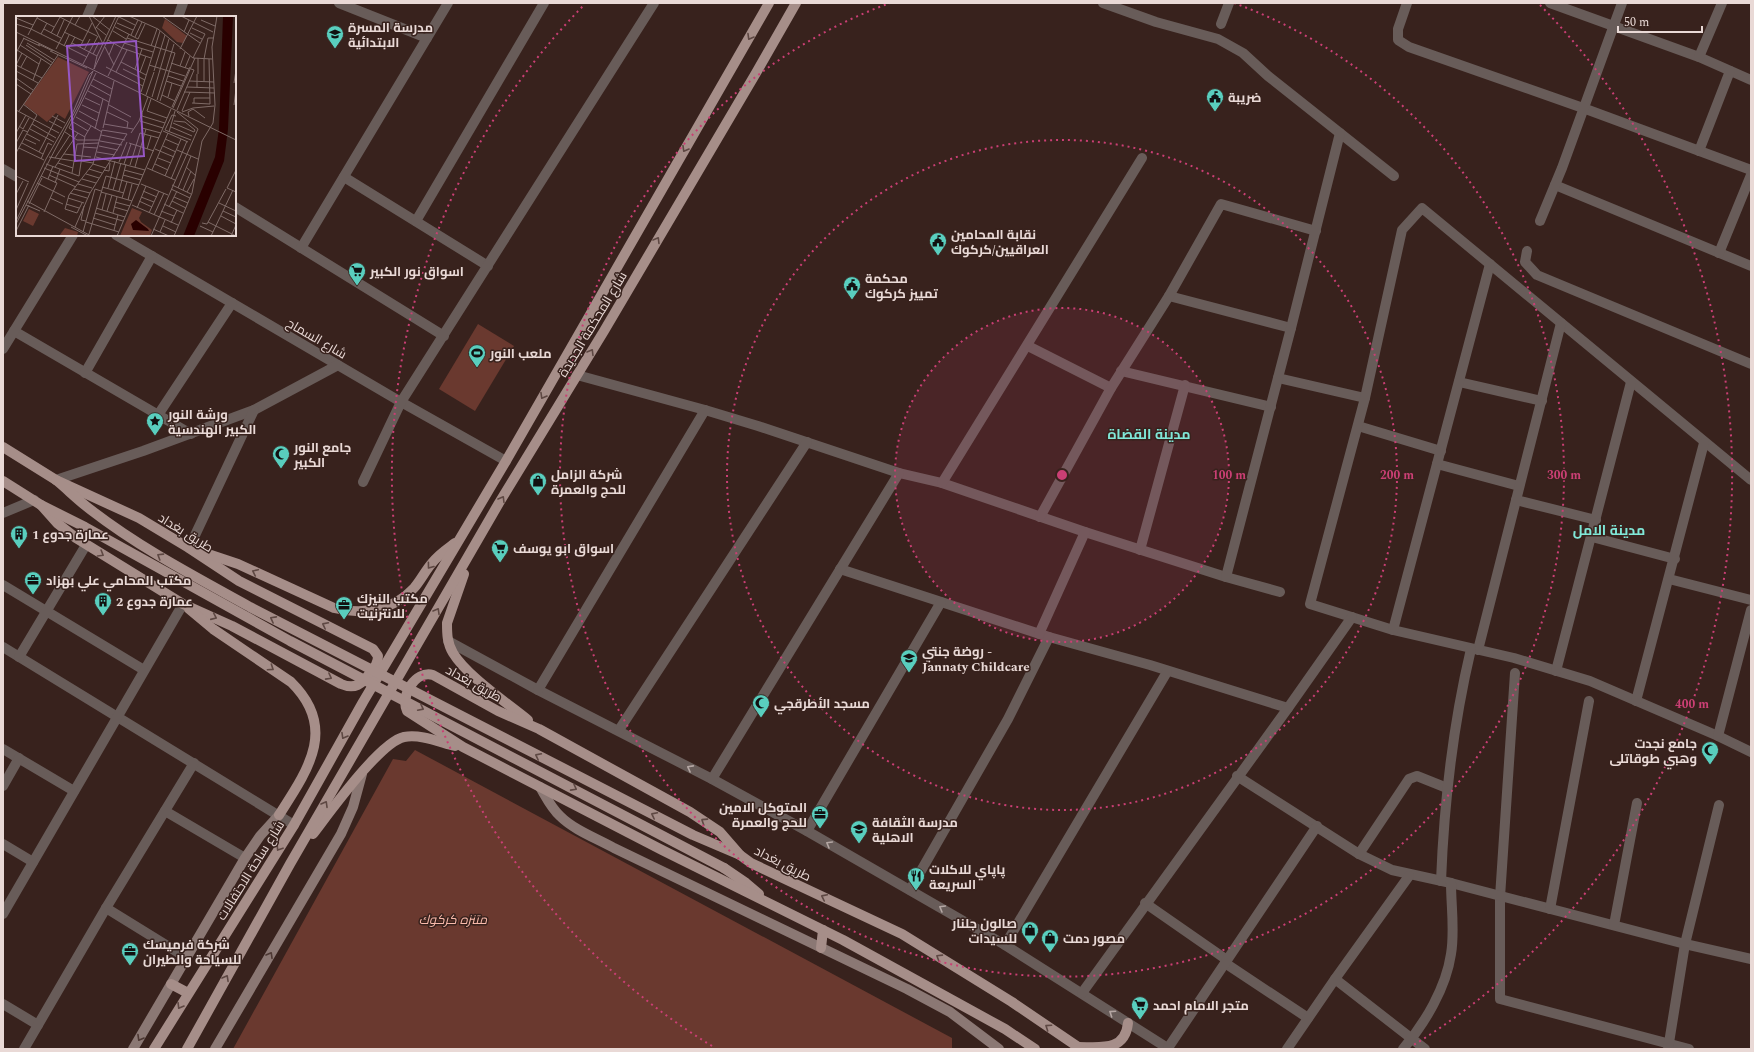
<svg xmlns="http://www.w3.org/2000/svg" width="1754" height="1052" font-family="Spectral,Cairo,serif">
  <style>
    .green { fill: #6a392f }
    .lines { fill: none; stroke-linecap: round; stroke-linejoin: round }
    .minor { stroke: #685c59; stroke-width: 10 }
    .secondary { stroke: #8b7874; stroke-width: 10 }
    .primary { stroke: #a68e89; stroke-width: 10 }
    .primary-bridge { stroke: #a68e89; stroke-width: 10 }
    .oneway { stroke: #5e4843 }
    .oneway2 { stroke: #b5a7a4 }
    .oneway3 { stroke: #4d3833 }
    .ring { fill: none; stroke: #ca3f74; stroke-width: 2; stroke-dasharray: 2 4 }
    .labels { text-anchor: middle; stroke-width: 3; stroke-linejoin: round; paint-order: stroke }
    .poi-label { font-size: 13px; font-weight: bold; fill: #e9d9d6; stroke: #38221d; text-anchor: start }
    .street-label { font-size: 13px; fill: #e9d9d6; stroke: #38221d }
    .park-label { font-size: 13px; font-style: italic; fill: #fabaab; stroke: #38221d }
    .neighbourhood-label { font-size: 14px; font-weight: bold; fill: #80e8d8; stroke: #38221d }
    .inset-road { fill: none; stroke: #7f6b67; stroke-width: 1 }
    .view { fill: #9657c5; fill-opacity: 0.15; stroke: #9657c5; stroke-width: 2 }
    .inset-edge { fill: none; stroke: #e9d9d6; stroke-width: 2 }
    .centre { fill: #ca3f74; stroke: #38221d; stroke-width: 2 }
    .ring-label { font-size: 12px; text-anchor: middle; font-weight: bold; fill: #ca3f74; stroke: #38221d; stroke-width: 3; stroke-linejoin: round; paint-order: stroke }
  </style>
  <rect width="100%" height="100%" fill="#38221d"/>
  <g class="green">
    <polygon points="478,324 514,346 475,411 439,389"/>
    <polygon points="415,750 952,1038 952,1049 233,1049 393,759 406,761"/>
  </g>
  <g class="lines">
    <g class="minor">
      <polyline points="339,3 427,38"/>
      <polyline points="1103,3 1156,22 1218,39 1243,53 1268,76 1394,176"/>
      <polyline points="1407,3 1398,29 1398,40 1409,47 1583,108 1751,170"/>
      <polyline points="1550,3 1699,57 1751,80"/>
      <polyline points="87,17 93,3"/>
      <polyline points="178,17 183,3"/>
      <polyline points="1221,24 1229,3"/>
      <polyline points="1699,57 1722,3"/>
      <polyline points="1699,151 1730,71"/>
      <polyline points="3,169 17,177"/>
      <polyline points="344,177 488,266"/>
      <polyline points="1555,185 1751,266"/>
      <polyline points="235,207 444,336"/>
      <polyline points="416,221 544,3"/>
      <polyline points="1540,221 1562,168 1622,3"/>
      <polyline points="116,235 401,402 506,461"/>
      <polyline points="301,248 448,3"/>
      <polyline points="1527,251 1525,262 1537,275 1751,364"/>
      <polyline points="1719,253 1751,175"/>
      <polyline points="1169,296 1291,328"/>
      <polyline points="14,331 191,434"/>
      <polyline points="1028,346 1111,388"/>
      <polyline points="3,349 73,235"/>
      <polyline points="1121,371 1271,407"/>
      <polyline points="85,373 152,256"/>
      <polyline points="577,375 705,410 758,426 899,473 942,483 1085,532 1226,577 1280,592"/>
      <polyline points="1278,378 1365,398"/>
      <polyline points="1459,382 1542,401"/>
      <polyline points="158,415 232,303"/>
      <polyline points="1358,426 1441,451"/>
      <polyline points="1437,464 1519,486"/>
      <polyline points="56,480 143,451 254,410 338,365"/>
      <polyline points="1751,480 1422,208 1402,230 1365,398 1310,604 1393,630 1514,658 1590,681 1718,736 1751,752"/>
      <polyline points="363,482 401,402 654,3"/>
      <polyline points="942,483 1142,158"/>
      <polyline points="1516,500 1596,520"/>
      <polyline points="3,513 34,500"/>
      <polyline points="1040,517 1111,388 1169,296 1221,204 1316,231"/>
      <polyline points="1592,537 1675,559"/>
      <polyline points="189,548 254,410"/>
      <polyline points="1140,550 1185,385"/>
      <polyline points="840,569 1049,637 1150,665 1288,708"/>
      <polyline points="1226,577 1291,328 1340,133"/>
      <polyline points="1669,579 1751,600"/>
      <polyline points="3,585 144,670"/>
      <polyline points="1393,630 1490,264"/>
      <polyline points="1039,634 1085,532"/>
      <polyline points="448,641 538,690 712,779 807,831 1005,945 1169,1049"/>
      <polyline points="3,647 294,825"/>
      <polyline points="1478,650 1561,323"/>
      <polyline points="19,657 86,545"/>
      <polyline points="1556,671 1631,382"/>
      <polyline points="1515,673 1500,897 1500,999 1689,1049"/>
      <polyline points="538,690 705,410"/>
      <polyline points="1636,701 1704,443"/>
      <polyline points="619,730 807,442"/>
      <polyline points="1718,736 1751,610"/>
      <polyline points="3,749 74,791"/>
      <polyline points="1237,776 1359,854 1392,870 1451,883 1685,944 1751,959"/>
      <polyline points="712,779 899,473"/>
      <polyline points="3,786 19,758"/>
      <polyline points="165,811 245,858"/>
      <polyline points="807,831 941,602"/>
      <polyline points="3,844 33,862"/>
      <polyline points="1359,854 1409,779 1417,776 1447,788"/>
      <path d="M1441 881C1444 803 1453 725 1471 649"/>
      <polyline points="910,890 1008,719 1049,637"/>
      <polyline points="1145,903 1227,960"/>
      <polyline points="106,908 187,958"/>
      <polyline points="1550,909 1589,701"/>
      <polyline points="3,914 183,604"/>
      <polyline points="1614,925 1637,803"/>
      <polyline points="1005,945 1167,672"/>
      <polyline points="1225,963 1308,1018"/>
      <polyline points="1335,979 1425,1049"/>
      <polyline points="1082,993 1288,708 1352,617"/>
      <polyline points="3,1004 38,1025"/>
      <polyline points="1168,1048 1317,826"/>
      <polyline points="24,1049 106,908 194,763"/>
      <polyline points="1287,1049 1335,979 1409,876"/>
      <path d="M1403 1049C1425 1023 1446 988 1451 954 1455 931 1451 906 1451 883"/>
      <polyline points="1668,1049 1685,944 1719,805"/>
    </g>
    <g class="secondary">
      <path d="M540 787C546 797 551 808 560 816 574 830 596 838 614 848L907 989 950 1012 999 1049"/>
      <polyline points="133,1049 245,858 260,836 279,815"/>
      <polyline points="215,1049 341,834 353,807 362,774"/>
    </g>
    <g class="primary">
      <path d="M3 447 56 480 139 518 189 548 239 581 373 649 378 656C378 663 375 667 370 673 362 684 355 690 341 684L232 626 183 604 76 538 57 523 41 505 3 481"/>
      <path d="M199 551 238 564 334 608C362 615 393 611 414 588 421 580 425 571 432 563 438 555 447 549 455 543"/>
      <path d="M464 574 447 623C447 633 447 643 453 653 467 676 506 702 528 720"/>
      <path d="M189 609 213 629 291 682C338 728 308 770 279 815"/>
      <path d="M313 834C330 812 380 742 404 737 421 734 439 742 455 746"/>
      <polyline points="724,868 746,883 759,894"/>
      <polyline points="821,948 823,930"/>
      <polyline points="171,984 188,993"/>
      <path d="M1078 1047C1100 1047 1125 1052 1128 1023"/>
      <polyline points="154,1049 294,825 363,702 506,461 769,3"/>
      <polyline points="187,1049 290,864 499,503 604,331 756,73 796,3"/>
      <path d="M1035 1049 1005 1029 843 940 662 850 463 747 407 711C400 696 415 670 433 675L498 711 539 729 690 812 720 832 740 855 751 863 902 934 1012 1002 1081 1049"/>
    </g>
    <g class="primary-bridge">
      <path d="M56 480C68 490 79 501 91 510 140 548 196 577 250 607L693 835 740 855"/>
      <polyline points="41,505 85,527 290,641 724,868"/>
    </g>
  </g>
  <defs><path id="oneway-chevron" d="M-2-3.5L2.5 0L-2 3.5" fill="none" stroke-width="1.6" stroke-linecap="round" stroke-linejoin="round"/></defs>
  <g class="oneway">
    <use href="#oneway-chevron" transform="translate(750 37) rotate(120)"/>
    <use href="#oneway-chevron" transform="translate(685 149) rotate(120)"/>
    <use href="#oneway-chevron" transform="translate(657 240) rotate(-59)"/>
    <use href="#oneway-chevron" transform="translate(591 352) rotate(-59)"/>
    <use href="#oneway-chevron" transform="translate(543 396) rotate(120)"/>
    <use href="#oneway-chevron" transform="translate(502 499) rotate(-59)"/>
    <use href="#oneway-chevron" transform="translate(101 554) rotate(31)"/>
    <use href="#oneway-chevron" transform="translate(160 556) rotate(-148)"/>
    <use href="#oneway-chevron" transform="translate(430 566) rotate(127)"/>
    <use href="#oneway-chevron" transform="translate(255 572) rotate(-155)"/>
    <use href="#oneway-chevron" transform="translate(437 611) rotate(-60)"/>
    <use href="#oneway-chevron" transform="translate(214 617) rotate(24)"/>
    <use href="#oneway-chevron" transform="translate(273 619) rotate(-152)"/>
    <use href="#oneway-chevron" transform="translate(325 625) rotate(-153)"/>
    <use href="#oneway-chevron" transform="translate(271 668) rotate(34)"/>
    <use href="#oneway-chevron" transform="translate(329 677) rotate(28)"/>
    <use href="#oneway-chevron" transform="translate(421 708) rotate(27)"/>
    <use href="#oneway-chevron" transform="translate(344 736) rotate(120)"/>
    <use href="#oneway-chevron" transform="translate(538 756) rotate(-153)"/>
    <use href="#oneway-chevron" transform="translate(574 788) rotate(28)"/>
    <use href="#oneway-chevron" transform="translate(325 804) rotate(-60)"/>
    <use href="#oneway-chevron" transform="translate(654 815) rotate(-153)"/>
    <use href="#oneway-chevron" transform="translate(704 821) rotate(-147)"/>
    <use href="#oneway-chevron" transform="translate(279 848) rotate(122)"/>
    <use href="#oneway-chevron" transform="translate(824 897) rotate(-154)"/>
    <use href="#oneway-chevron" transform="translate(939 957) rotate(-148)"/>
    <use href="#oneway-chevron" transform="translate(226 978) rotate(-61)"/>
    <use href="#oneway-chevron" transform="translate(180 1006) rotate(121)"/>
    <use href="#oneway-chevron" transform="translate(1048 1027) rotate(-146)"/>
  </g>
  <g class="oneway2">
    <use href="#oneway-chevron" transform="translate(690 768) rotate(-152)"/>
    <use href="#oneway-chevron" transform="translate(829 844) rotate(-150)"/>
    <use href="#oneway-chevron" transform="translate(942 908) rotate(-150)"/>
    <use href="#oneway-chevron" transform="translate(1112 1013) rotate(-146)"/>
  </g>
  <g class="oneway3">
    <use href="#oneway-chevron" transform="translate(270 955) rotate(-60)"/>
    <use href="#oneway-chevron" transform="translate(140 1038) rotate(120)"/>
  </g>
  <circle cx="1062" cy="475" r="167" fill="#ca3f74" fill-opacity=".12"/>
  <g class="ring">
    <circle cx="1062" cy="475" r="167"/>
    <circle cx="1062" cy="475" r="335"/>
    <path d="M1234 3A502 502 0 1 1 890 3"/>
    <path d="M712 1046A670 670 0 0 1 584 5M1540 5A670 670 0 0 1 1412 1046"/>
  </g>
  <defs>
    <g id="school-pin" transform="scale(0.9)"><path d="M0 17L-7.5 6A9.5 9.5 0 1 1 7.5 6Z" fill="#59cebe" stroke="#38221d"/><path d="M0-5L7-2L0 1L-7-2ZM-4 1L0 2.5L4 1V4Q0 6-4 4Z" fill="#111"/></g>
    <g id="civic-pin" transform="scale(0.9)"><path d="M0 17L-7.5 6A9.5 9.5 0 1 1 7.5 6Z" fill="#59cebe" stroke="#38221d"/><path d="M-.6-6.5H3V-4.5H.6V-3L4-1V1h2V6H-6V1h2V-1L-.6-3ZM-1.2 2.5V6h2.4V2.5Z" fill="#111"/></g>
    <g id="supermarket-pin" transform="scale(0.9)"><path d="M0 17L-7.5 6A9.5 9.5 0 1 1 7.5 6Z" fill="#59cebe" stroke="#38221d"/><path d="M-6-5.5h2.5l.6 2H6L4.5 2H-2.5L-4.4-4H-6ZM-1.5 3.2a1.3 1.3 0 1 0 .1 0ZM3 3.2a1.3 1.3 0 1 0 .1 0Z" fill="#111"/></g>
    <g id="stadium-pin" transform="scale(0.9)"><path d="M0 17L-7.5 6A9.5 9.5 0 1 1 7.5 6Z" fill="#59cebe" stroke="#38221d"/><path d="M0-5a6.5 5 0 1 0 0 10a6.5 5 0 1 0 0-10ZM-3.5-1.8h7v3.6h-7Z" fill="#111"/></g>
    <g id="sight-pin" transform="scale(0.9)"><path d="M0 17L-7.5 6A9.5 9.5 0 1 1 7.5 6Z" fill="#59cebe" stroke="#38221d"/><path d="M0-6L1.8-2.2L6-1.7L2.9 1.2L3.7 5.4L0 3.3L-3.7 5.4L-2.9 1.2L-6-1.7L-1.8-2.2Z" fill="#111"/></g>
    <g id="mosque-pin" transform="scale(0.9)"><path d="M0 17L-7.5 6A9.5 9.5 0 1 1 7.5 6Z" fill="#59cebe" stroke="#38221d"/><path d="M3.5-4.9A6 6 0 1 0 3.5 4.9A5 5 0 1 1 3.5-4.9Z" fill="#111"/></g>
    <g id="shop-pin" transform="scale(0.9)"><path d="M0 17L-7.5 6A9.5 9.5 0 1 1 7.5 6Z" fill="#59cebe" stroke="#38221d"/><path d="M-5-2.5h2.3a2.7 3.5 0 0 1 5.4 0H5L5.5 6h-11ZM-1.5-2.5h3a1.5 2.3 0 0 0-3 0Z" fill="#111"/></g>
    <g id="building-pin" transform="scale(0.9)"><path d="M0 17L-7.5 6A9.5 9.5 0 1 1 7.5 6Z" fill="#59cebe" stroke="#38221d"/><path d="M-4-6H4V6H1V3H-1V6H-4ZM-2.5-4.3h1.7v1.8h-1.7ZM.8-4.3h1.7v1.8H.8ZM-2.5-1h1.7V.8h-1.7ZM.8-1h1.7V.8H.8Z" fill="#111"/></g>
    <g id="office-pin" transform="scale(0.9)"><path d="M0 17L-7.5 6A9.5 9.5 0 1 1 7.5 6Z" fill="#59cebe" stroke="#38221d"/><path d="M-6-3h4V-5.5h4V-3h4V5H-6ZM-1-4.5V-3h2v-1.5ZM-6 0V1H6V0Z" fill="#111"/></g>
    <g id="restaurant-pin" transform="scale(0.9)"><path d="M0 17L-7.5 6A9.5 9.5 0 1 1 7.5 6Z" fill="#59cebe" stroke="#38221d"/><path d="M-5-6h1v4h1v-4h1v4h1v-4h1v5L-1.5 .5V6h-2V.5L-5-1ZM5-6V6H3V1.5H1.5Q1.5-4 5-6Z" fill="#111"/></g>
  </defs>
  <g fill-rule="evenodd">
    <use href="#school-pin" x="335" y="34"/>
    <use href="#civic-pin" x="1215" y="97"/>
    <use href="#civic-pin" x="938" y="241"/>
    <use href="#supermarket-pin" x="357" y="271"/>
    <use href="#civic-pin" x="852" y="285"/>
    <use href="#stadium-pin" x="477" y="353"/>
    <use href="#sight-pin" x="155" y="421"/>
    <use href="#mosque-pin" x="281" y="454"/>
    <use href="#shop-pin" x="538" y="481"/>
    <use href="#building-pin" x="19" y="534"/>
    <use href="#supermarket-pin" x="500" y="548"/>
    <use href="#office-pin" x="33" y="580"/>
    <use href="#building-pin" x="103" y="601"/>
    <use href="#office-pin" x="344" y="605"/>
    <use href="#school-pin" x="909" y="658"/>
    <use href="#mosque-pin" x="761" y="703"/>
    <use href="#mosque-pin" x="1710" y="750"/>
    <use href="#office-pin" x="820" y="814"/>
    <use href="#school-pin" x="859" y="829"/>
    <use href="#restaurant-pin" x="916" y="876"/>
    <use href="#shop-pin" x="1030" y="930"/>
    <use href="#shop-pin" x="1050" y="938"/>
    <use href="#office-pin" x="130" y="951"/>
    <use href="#supermarket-pin" x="1140" y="1005"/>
  </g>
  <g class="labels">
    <g class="poi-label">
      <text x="348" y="32">مدرسة المسرة<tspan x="348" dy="15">الابتدائية</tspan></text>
      <text x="1228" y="102">ضريبة</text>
      <text x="951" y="239">نقابة المحامين<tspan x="951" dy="15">العراقيين/كركوك</tspan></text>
      <text x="370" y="276">اسواق نور الكبير</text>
      <text x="865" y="283">محكمة<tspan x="865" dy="15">تمييز كركوك</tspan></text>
      <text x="490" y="358">ملعب النور</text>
      <text x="168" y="419">ورشة النور<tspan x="168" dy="15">الكبير الهندسية</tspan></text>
      <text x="294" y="452">جامع النور<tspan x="294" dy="15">الكبير</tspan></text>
      <text x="551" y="479">شركة الزامل<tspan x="551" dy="15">للحج والعمرة</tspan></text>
      <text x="32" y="539">عمارة جدوع 1</text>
      <text x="513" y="553">اسواق ابو يوسف</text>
      <text x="46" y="585">مكتب المحامي علي بهزاد</text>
      <text x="357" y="603">مكتب النيزك<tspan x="357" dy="15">للانترنيت</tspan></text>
      <text x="116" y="606">عمارة جدوع 2</text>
      <text x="922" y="656">روضة جنتي -<tspan x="922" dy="15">Jannaty Childcare</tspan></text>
      <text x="774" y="708">مسجد الأطرقجي</text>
      <text x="1697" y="748" text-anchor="end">جامع نجدت<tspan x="1697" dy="15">وهبي طوقاتلى</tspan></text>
      <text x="807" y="812" text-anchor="end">المتوكل الامين<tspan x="807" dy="15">للحج والعمرة</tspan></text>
      <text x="872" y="827">مدرسة الثقافة<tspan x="872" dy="15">الاهلية</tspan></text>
      <text x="929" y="874">پاپاي للاكلات<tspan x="929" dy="15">السريعة</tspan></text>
      <text x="1017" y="928" text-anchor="end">صالون جلنار<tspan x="1017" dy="15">للسيدات</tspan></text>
      <text x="1063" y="943">مصور دمت</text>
      <text x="143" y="949">شركة فرميسك<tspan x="143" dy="15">للسياحة والطيران</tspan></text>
      <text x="1153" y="1010">متجر الامام احمد</text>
    </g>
    <g class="street-label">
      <text transform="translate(592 324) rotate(-59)" y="5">شارع المحكمة الجديدة</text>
      <text transform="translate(317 338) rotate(30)" y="5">شارع السماح</text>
      <text transform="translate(186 532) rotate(32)" y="5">طريق بغداد</text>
      <text transform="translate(474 683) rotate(29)" y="5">طريق بغداد</text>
      <text transform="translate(783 863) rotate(27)" y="5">طريق بغداد</text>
      <text transform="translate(250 870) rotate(-58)" y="5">شارع ساحة الاحتفالات</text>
    </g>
    <g class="park-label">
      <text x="453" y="924">متنزه كركوك</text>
    </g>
    <g class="neighbourhood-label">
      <text x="1149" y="439">مدينة القضاة</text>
      <text x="1609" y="535">مدينة الامل</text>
    </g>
  </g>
  <g transform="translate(16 16)">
    <rect width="220" height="220" fill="#38221d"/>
    <path d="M149 3 171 20 167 27 161 26 146 12ZM42 41 73 56 49 103 40 97 31 106 8 88ZM116 192 126 196 123 202 125 206 136 214 134 220H104ZM13 193 23 198 17 210 7 205ZM49 212 62 216 61 220H43Z" fill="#6a392f"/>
    <path d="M207 0H217L212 113 208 145 178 220H167L199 141 203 113ZM120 204 132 213 133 215 117 214 115 208Z" fill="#290000"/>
    <path class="inset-road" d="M42 0 59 9 64 0M73 0 87 28M76 0 94 14M100 0 81 40 78 53 103 0M113 0 142 13 177 42 196 43M146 0 184 27M165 0 197 16M103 1 119 9M0 2 17 9M21 2 38 11M185 4 199 10M101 7 117 14M0 8 15 13M59 9 81 20M80 11 90 19M99 11 122 23M176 12 189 18 177 42M15 13 71 41M28 13 45 22M79 13 89 0M97 15 110 23M0 16 220 124M48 16 67 25M168 16 173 4M35 17 44 1M174 17 186 23M25 18 31 7M12 19 22 0M115 19 122 4M41 20 48 4M119 21 126 6M7 22 24 30M111 22 159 37 144 85M122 23 129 8M92 24 106 32M11 27 38 44M56 27 81 40M108 27 137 36M22 28 37 35M4 29 35 49M10 29 37 47M48 30 53 19M135 30 141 13M64 31 76 7M89 31 98 49M53 32 59 21M106 32 135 42M40 33 57 0M164 33 181 0M1 34 23 48M68 34 74 23M34 35 71 52M0 37 8 22M77 38 83 26M93 39 98 27M105 46 130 59M155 47 173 53M67 48 82 20M0 49 26 62M0 49 6 37M133 49 169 60M164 50 169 36M5 51 11 40M90 51 127 70M169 52 174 40M107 53 129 64M119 53 126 33M0 55 22 67M138 55 149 19M100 56 111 34M124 56 130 40M182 58V42M92 60 113 18M152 60 167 65M0 62 17 74M77 63 96 73M17 64 25 43M150 65 165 70M173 65 198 66M188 65V43L192 22H197M218 67 220 54M0 68 15 78M75 69 95 80M171 71 198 72M181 71V58M72 75 93 86M125 76 144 15M168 76 199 77M130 79 138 56M146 79 159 85M136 81 153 23M152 81 156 67M69 82 84 89M135 83 131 95 151 102M141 84 158 28M176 87 194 88 193 43M178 87V82H194M66 89 83 97M93 89 115 101M218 89 220 73M156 91 174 51M157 92 179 42M0 94 43 117M161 94 178 54 175 53M3 95 42 39M63 95 81 105M166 95 174 76M91 96 112 106 111 112M161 96 182 113M166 96 177 92 198 90M126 97V100L149 107M36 100 49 107M160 100 156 99 149 114 175 124M173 100 172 96 177 93 189 102M60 101 86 116M33 105 46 112M124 105 147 112M158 105 169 106 179 114 178 116M57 106 72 115M157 107 178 116M16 108 40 122M88 108 117 113M3 110 7 113 13 102M155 111 176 120M53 112 80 57M53 112 69 121M87 112 98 65M126 112 145 117M14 113 38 126M79 113 87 83M147 115 172 126M49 116 61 124H69M153 116 159 95M0 117 10 99M115 117 123 105 132 81M11 118 24 125M85 119 109 124M9 123 20 128M149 123 163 129M69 124H84M84 125 106 129M0 127 7 114 12 116M6 127 27 138M113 127 138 135M83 130 102 134M147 130 160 136M67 131 81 132M3 132 28 144M131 133 135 120M139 133 158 141M161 134 182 143M23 136 42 99M81 136 99 139M0 137 21 99 7 88M48 138 75 141M33 141 58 145M80 141 129 154M39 142 54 119M142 142 155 147M25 143 32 127 36 129M65 145 77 147M103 146 111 126M42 147 57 152M30 148 63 160 69 120 75 110M77 148 90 152M108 148 115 128M139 148 152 154M114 149 124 117 143 122M39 151 62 117M119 151 130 113M170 151 180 160M28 152 63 166M131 152 159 164M73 153 86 157M88 154 93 155 94 147M108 154 127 159M136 154 152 117M220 154 211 172 220 176M56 157 61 128 83 127M70 158 83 162M33 159 60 171M107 159 125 164M0 160 13 166M25 160 41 167 28 196M149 160 165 123M32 163 37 150M66 163 80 167M155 163 171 125M21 167 49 181M39 167 44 153M62 168 76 172M125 168 152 179M156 169 175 178M86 171 108 177M92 172 99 145M162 172 175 140M58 173 74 177M155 173 174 182M97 174 105 147M167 174 175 155M103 175 110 148M127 175 141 181M85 176 116 185M171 176 178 163M54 177 71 182M0 178 7 165M125 181 138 186M158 181 172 187M34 182 47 188M52 182 68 187M106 182 111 166M112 184 116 168M11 185 75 220M123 185 136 191M156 185 170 192M99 186 114 190M203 187 220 195M13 188 26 162M50 188 63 192M148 188 167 197M10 189 24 195M116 189 162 209M68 190 65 204 70 205M98 191 112 195M153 191 161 175M80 192 109 201M121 192 130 170M0 194 12 167M86 194 90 178M91 195 96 179M145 195 158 200M207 195 220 201M79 197 107 205M97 197 101 181M133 197 143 175M138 199 148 177M205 200 220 208M77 202 99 209M0 205 30 143 57 96 73 59 77 55 63 88 0 208M70 206 103 216M192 206 220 220M155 207 161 194M186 207 191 208 210 173M147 210 160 216M184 210 197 216M55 211 72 220M59 211 74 177 111 118 86 114 77 148 53 179 49 193 61 197 66 187M137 213 153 220M98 214 102 199M0 215 13 189M67 216 79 173 85 175M144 216 149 204M73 218 90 160 123 169M101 220 155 93M135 220 182 113M158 220 176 177 186 125 197 107 199 89 196 31 201 0M195 220 217 174M215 220 220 209"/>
    <path class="view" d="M120 25 128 140 59 145 51 30Z"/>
    <rect width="220" height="220" class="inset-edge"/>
  </g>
  <circle cx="1062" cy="475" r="6" class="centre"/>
  <g class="ring-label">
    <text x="1229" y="479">100 m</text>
    <text x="1397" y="479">200 m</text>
    <text x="1564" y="479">300 m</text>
    <text x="1692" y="708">400 m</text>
  </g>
  <rect width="1754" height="1052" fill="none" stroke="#e9d9d6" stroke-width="8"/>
  <path d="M1618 26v6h84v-6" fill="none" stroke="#e9d9d6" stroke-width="2"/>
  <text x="1624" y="26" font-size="12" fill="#e9d9d6" stroke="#38221d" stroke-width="3" paint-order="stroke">50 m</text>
</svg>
